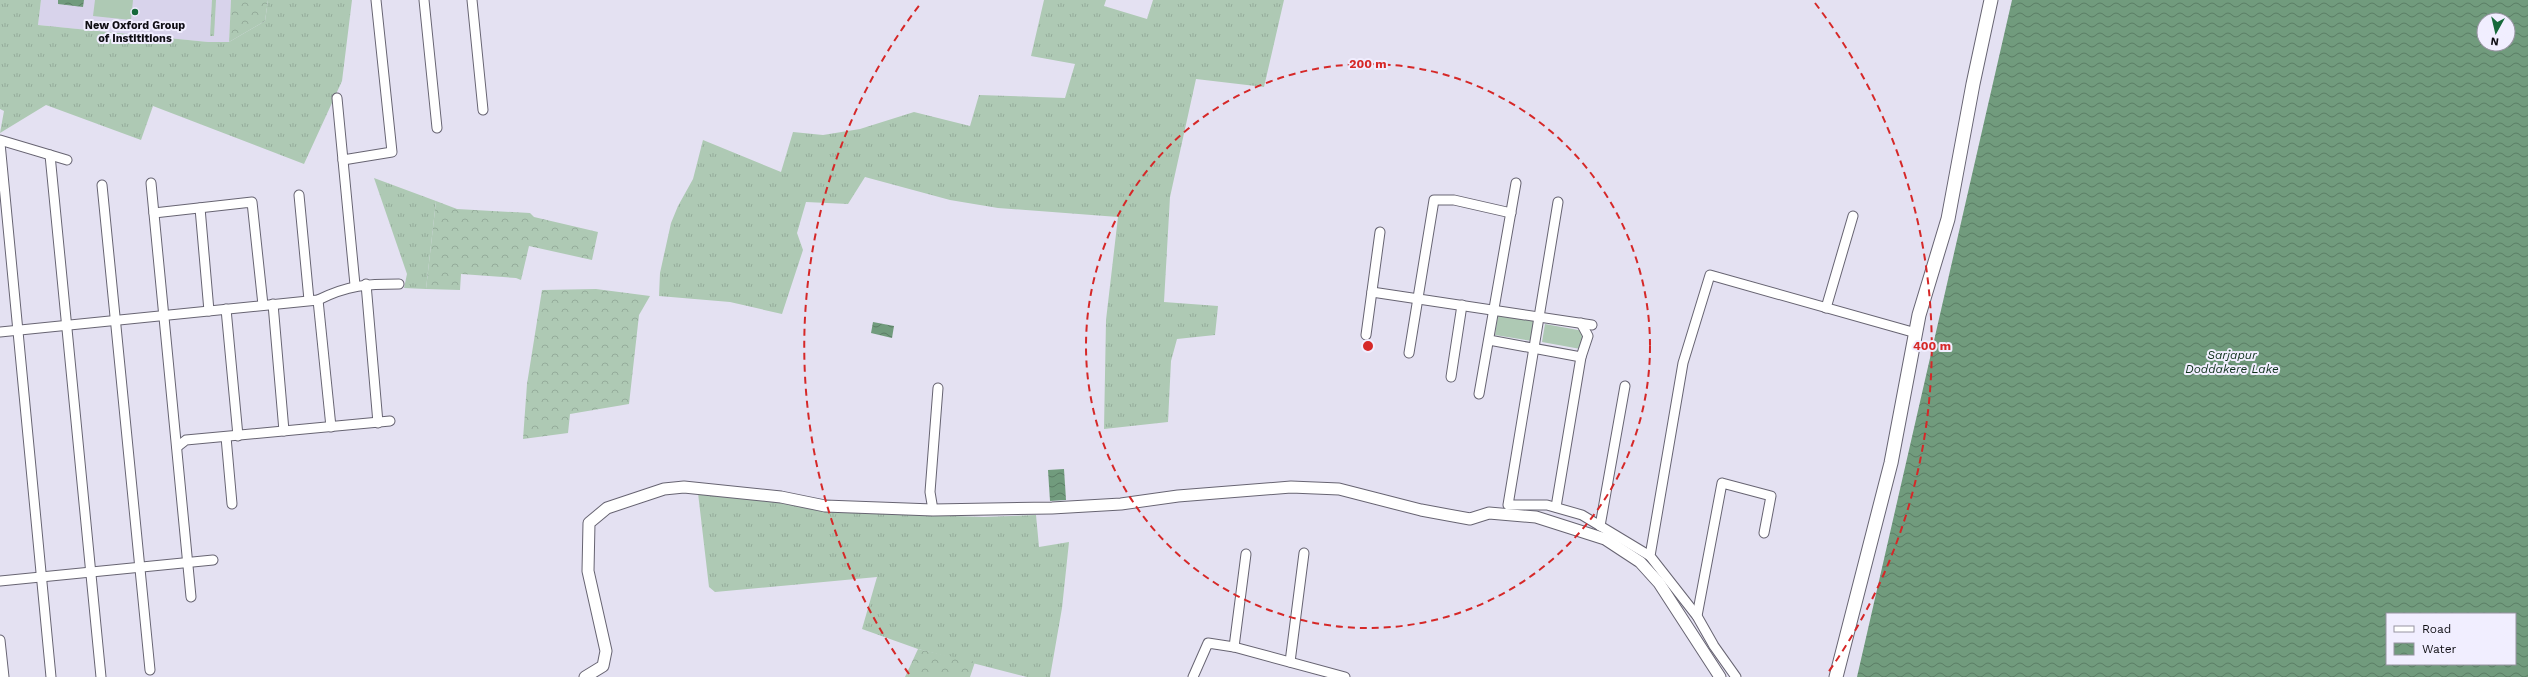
<svg xmlns="http://www.w3.org/2000/svg" width="2528" height="677" font-family="'Work Sans',sans-serif">
  <style>
    .built { fill: #d8d3eb }
    .grass { fill: url(#grass-tufts) }
    .forest { fill: url(#forest-crowns) }
    .pitch { fill: #aec9b4 }
    .water { fill: url(#water-waves); fill-rule: evenodd }
    .lines { fill: none; stroke-linecap: round; stroke-linejoin: round }
    .minor-casing { stroke: #676472; stroke-width: 11 }
    .tertiary-casing { stroke: #676472; stroke-width: 13 }
    .secondary-casing { stroke: #676472; stroke-width: 15 }
    .minor { stroke: #fff; stroke-width: 9 }
    .tertiary { stroke: #fff; stroke-width: 11 }
    .secondary { stroke: #fff; stroke-width: 13 }
    .ring { fill: none; stroke: #d62828; stroke-width: 2; stroke-dasharray: 7 5 }
    .poi-dot { fill: #16693a; stroke: #f1eeff; stroke-width: 1.5 }
    .labels { text-anchor: middle; stroke-width: 4; stroke-linejoin: round; paint-order: stroke }
    .poi-label { font-size: 11px; font-weight: bold; fill: #0f0e14; stroke: #f1eeff }
    .water-label { font-size: 12px; font-style: italic; fill: #0f321c; stroke: #f1eeff }
    .centre { fill: #d62828; stroke: #f1eeff; stroke-width: 2 }
    .ring-label { font-size: 12px; text-anchor: middle; font-weight: bold; fill: #d62828; stroke: #f1eeff; stroke-width: 4; stroke-linejoin: round; paint-order: stroke }
  </style>
  <defs>
    <pattern id="grass-tufts" width="24" height="20" patternUnits="userSpaceOnUse"><rect width="24" height="20" fill="#aec9b4"/><path d="M3 7l-1-3M5 7V3M7 7l1-3M15 17l-1-3M17 17v-4M19 17l1-3" fill="none" stroke="#94ab9a"/></pattern>
    <pattern id="forest-crowns" width="20" height="18" patternUnits="userSpaceOnUse"><rect width="20" height="18" fill="#aec9b4"/><path d="M2 6a3 3 0 1 1 6 0M12 15a3 3 0 1 1 6 0" fill="none" stroke="#94ab9a"/></pattern>
    <pattern id="water-waves" width="16" height="10" patternUnits="userSpaceOnUse"><rect width="16" height="10" fill="#719b7d"/><path d="M0 5q4-4 8 0t8 0" fill="none" stroke="#5b7d65"/></pattern>
  </defs>
  <rect width="100%" height="100%" fill="#e4e1f2"/>
  <polygon class="built" points="41,0 231,0 229,42 208,42 38,25"/>
  <g class="grass">
    <polygon points="0,0 41,0 38,25 208,42 229,42 265,21 268,0 352,0 342,81 304,164 153,106 141,140 46,105 0,133 4,111 0,109"/>
    <polygon points="212,0 216,0 214,36 210,36"/>
    <polygon points="1044,0 1106,0 1104,6 1147,19 1153,0 1284,0 1264,87 1196,79 1170,197 1164,302 1218,306 1215,335 1177,339 1171,361 1168,422 1104,429 1106,320 1118,217 998,208 950,200 865,177 848,204 806,202 797,233 803,250 782,314 730,302 659,296 660,273 671,223 678,206 693,179 703,140 781,172 793,132 823,135 860,129 914,112 970,126 979,95 1065,98 1075,64 1031,56"/>
    <polygon points="374,178 436,201 426,289 404,288 407,274"/>
    <polygon points="698,493 777,501 838,512 984,517 1036,515 1039,547 1069,542 1062,608 1050,677 1027,677 918,649 862,629 877,577 715,592 709,587"/>
  </g>
  <g class="forest">
    <polygon points="231,0 268,0 265,21 229,42"/>
    <polygon points="436,201 457,209 530,213 534,217 598,232 592,260 529,246 521,280 516,278 461,274 460,290 426,289"/>
    <polygon points="596,289 650,296 639,315 629,404 570,414 568,433 523,439 527,384 542,290"/>
    <polygon points="918,649 975,662 970,677 905,677"/>
  </g>
  <g class="pitch">
    <polygon points="95,0 133,0 131,20 93,16"/>
    <polygon points="1498,315 1535,321 1532,341 1495,335"/>
    <polygon points="1545,324 1589,332 1586,350 1542,342"/>
  </g>
  <g class="water">
    <polygon points="58,0 92,0 84,0 83,7 58,4"/>
    <path d="M2012 0H2528V677H1857ZM2484 20H2508V44H2484ZM2387 614H2515V664H2387Z"/>
    <polygon points="873,322 894,326 892,338 871,333"/>
    <polygon points="1064,469 1066,500 1050,501 1048,470"/>
  </g>
  <g class="lines">
    <g class="minor-casing">
      <g id="minor">
        <polyline points="424,0 437,128"/>
        <polyline points="472,0 483,110"/>
        <polyline points="337,98 355,285"/>
        <polyline points="0,140 67,160"/>
        <polyline points="0,143 51,677"/>
        <polyline points="50,155 101,677"/>
        <polyline points="343,160 392,152 376,0"/>
        <polyline points="151,183 191,597"/>
        <polyline points="102,185 150,670"/>
        <polyline points="299,195 309,300"/>
        <polyline points="1558,202 1508,505 1547,505 1582,515 1650,556"/>
        <polyline points="200,208 209,311"/>
        <polyline points="154,213 252,202 263,305"/>
        <polyline points="366,284 378,423"/>
        <polyline points="1372,292 1592,325"/>
        <polyline points="318,300 331,427"/>
        <polyline points="273,304 284,431"/>
        <polyline points="1826,308 1853,216"/>
        <polyline points="226,309 238,436"/>
        <path d="M0 332 318 300C348 285 367 284 399 284"/>
        <polyline points="1366,335 1380,232"/>
        <polyline points="1489,340 1581,357"/>
        <polyline points="1409,353 1434,200 1454,200 1511,213"/>
        <polyline points="1451,377 1462,305"/>
        <polyline points="1479,394 1516,183"/>
        <polyline points="226,437 232,504"/>
        <polyline points="177,447 186,440 390,421"/>
        <polyline points="1556,507 1581,357 1588,336 1581,323"/>
        <polyline points="933,510 930,492 938,388"/>
        <polyline points="1600,526 1625,386"/>
        <polyline points="0,581 213,560"/>
        <polyline points="1697,616 1722,483 1771,496 1764,533"/>
        <polyline points="0,640 4,677"/>
        <polyline points="1234,647 1246,554"/>
        <polyline points="1290,662 1304,553"/>
        <polyline points="1193,677 1208,643 1234,647 1345,677"/>
        <polyline points="1736,677 1714,646 1697,616 1650,556 1683,363 1710,275 1916,333"/>
      </g>
    </g>
    <g class="tertiary-casing">
      <polyline id="tertiary" points="585,677 603,666 606,651 588,571 589,523 607,508 664,489 684,487 781,497 825,506 933,510 1052,508 1121,504 1178,496 1291,487 1339,489 1421,510 1470,519 1489,513 1536,517 1605,539 1640,562 1659,583 1720,677"/>
    </g>
    <g class="secondary-casing">
      <polyline id="secondary" points="1836,677 1891,463 1919,315 1948,219 1973,84 1991,0"/>
    </g>
    <use href="#minor" class="minor"/>
    <use href="#tertiary" class="tertiary"/>
    <use href="#secondary" class="secondary"/>
  </g>
  <g class="ring">
    <circle cx="1368" cy="346" r="282"/>
    <path d="M909 674A564 564 0 0 1 921 3M1815 3A564 564 0 0 1 1827 674"/>
  </g>
  <circle class="poi-dot" cx="135" cy="12" r="4"/>
  <g class="labels">
    <g class="poi-label">
      <text x="135" y="29">New Oxford Group<tspan x="135" dy="13">of Instititions</tspan></text>
    </g>
    <g class="water-label">
      <text x="2232" y="359">Sarjapur<tspan x="2232" dy="14">Doddakere Lake</tspan></text>
    </g>
  </g>
  <circle cx="1368" cy="346" r="6" class="centre"/>
  <g class="ring-label">
    <text x="1368" y="68">200 m</text>
    <text x="1932" y="350">400 m</text>
  </g>
  <rect x="2386" y="613" width="130" height="52" fill="#f1eeff" stroke="#9794a1"/>
  <rect x="2394" y="626" width="20" height="6" fill="#ffffff" stroke="#9794a1"/>
  <text x="2422" y="633" font-size="12" fill="#0f0e14">Road</text>
  <rect x="2394" y="643" width="20" height="12" fill="url(#water-waves)" stroke="#9794a1"/>
  <text x="2422" y="653" font-size="12" fill="#0f0e14">Water</text>
  <g transform="translate(2496 32) rotate(188)"><circle r="19" fill="#f1eeff" stroke="#9794a1"/>
  <path d="M0-3L7 15L0 10L-7 15Z" fill="#16693a"/>
  <text y="-6" font-size="11" font-weight="bold" text-anchor="middle" fill="#0f0e14">N</text>
  </g>
</svg>
